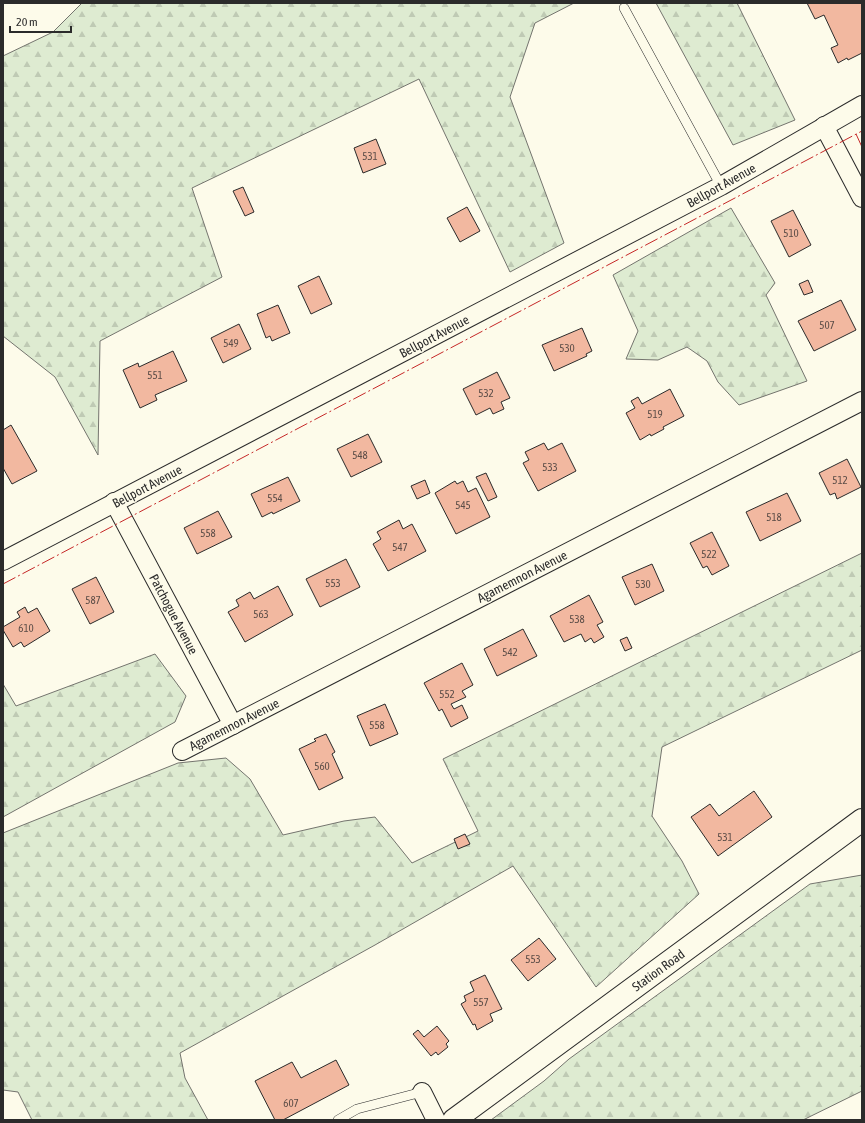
<svg xmlns="http://www.w3.org/2000/svg" width="865" height="1123" font-family="'Asap Condensed',sans-serif">
  <style>
    .forest { fill: url(#forest-firs); stroke: #74746e }
    .building { fill: #f2b8a0; stroke: #2b2b2b }
    .lines { fill: none; stroke-linecap: round; stroke-linejoin: round }
    .lane-casing { stroke: #2b2b2b; stroke-width: 10 }
    .street-casing { stroke: #2b2b2b; stroke-width: 20 }
    .secondary-casing { stroke: #2b2b2b; stroke-width: 24 }
    .lane { stroke: #fdfbea; stroke-width: 9 }
    .street { stroke: #fdfbea; stroke-width: 18 }
    .secondary { stroke: #fdfbea; stroke-width: 22 }
    .power { stroke: #c62828; stroke-width: 1; stroke-dasharray: 14 3 2 3; stroke-linecap: butt }
    .labels { text-anchor: middle; stroke-width: 3; stroke-linejoin: round; paint-order: stroke }
    .number-label { font-size: 11px; fill: #5d4e48 }
    .street-label { font-size: 13px; fill: #2b2b2b; stroke: #fdfbea }
  </style>
  <defs>
    <pattern id="forest-firs" width="22" height="20" patternUnits="userSpaceOnUse"><rect width="22" height="20" fill="#deebd1"/><path d="M5 1l3.5 6h-7zM16 11l3.5 6h-7z" fill="#bfcab4"/></pattern>
  </defs>
  <rect width="100%" height="100%" fill="#fdfbea"/>
  <g class="forest">
    <polygon points="82,3 574,3 535,23 510,97 564,243 510,272 419,79 192,188 222,277 100,341 98,455 55,377 3,336 3,56 53,32"/>
    <polygon points="656,3 737,3 795,120 733,145"/>
    <polygon points="731,208 775,283 766,295 807,381 739,405 718,382 707,361 687,347 658,360 626,359 638,331 613,275"/>
    <polygon points="862,553 862,650 662,747 652,816 682,861 699,894 596,987 513,866 375,945 180,1053 185,1078 208,1120 32,1120 18,1092 3,1090 3,833 178,763 226,758 250,779 283,835 344,821 375,817 412,863 478,831 443,759"/>
    <polygon points="155,654 186,696 175,722 3,817 3,684 16,706"/>
    <polygon points="862,875 862,1091 803,1120 491,1120 544,1081 569,1059 810,884"/>
  </g>
  <g class="building">
    <polygon points="807,3 862,3 862,53 848,60 847,58 838,63 831,48 838,45 824,15 815,19"/>
    <polygon points="376,139 386,164 363,173 354,148"/>
    <polygon points="243,187 254,212 245,216 233,191"/>
    <polygon points="467,207 480,231 460,242 447,218"/>
    <polygon points="793,210 811,245 789,257 771,221"/>
    <polygon points="319,276 332,304 311,314 298,286"/>
    <polygon points="808,280 813,292 804,295 799,284"/>
    <polygon points="841,300 856,330 814,351 798,321"/>
    <polygon points="278,305 290,333 272,341 270,336 266,338 257,314"/>
    <polygon points="239,324 251,349 223,363 211,338"/>
    <polygon points="582,328 592,351 586,354 587,356 554,371 542,345"/>
    <polygon points="173,351 187,381 155,395 157,400 140,408 123,370 138,363 139,367"/>
    <polygon points="497,372 510,398 501,402 504,409 493,414 490,408 476,415 463,389"/>
    <polygon points="670,389 684,416 663,427 664,429 651,436 650,434 640,440 626,413 635,408 631,401 638,397 642,404"/>
    <polygon points="11,425 37,471 12,484 3,468 3,430"/>
    <polygon points="368,434 382,462 351,477 337,449"/>
    <polygon points="544,443 548,450 562,443 576,471 538,491 523,463 529,460 525,452"/>
    <polygon points="847,459 861,487 837,499 835,493 830,495 819,473"/>
    <polygon points="486,473 497,497 488,501 476,477"/>
    <polygon points="288,477 300,501 273,514 272,512 262,517 251,494"/>
    <polygon points="425,480 430,493 417,499 411,486"/>
    <polygon points="455,481 457,484 463,481 468,492 476,488 490,517 456,534 435,493"/>
    <polygon points="787,493 801,521 760,541 746,512"/>
    <polygon points="218,511 232,537 197,554 184,528"/>
    <polygon points="399,520 403,529 412,524 426,551 388,571 373,544 381,539 377,532"/>
    <polygon points="712,532 729,566 712,575 707,566 703,568 690,543"/>
    <polygon points="346,559 360,587 320,607 306,579"/>
    <polygon points="652,564 664,591 635,605 622,577"/>
    <polygon points="96,577 114,612 90,624 72,589"/>
    <polygon points="278,586 293,615 245,642 228,612 239,606 236,600 250,592 254,599"/>
    <polygon points="589,595 603,622 597,625 604,637 594,643 591,638 585,642 581,634 564,642 550,616"/>
    <polygon points="25,607 28,613 37,608 50,631 24,647 21,642 13,647 3,630 3,627 20,617 17,612"/>
    <polygon points="523,629 537,656 497,676 484,649"/>
    <polygon points="627,637 632,648 625,651 620,640"/>
    <polygon points="462,663 473,685 462,691 466,697 451,704 454,709 462,705 468,718 451,727 442,709 439,711 424,683"/>
    <polygon points="385,704 398,734 370,746 357,716"/>
    <polygon points="326,734 335,752 332,754 343,778 319,790 299,749 316,741 314,739"/>
    <polygon points="754,791 772,817 718,856 691,817 710,804 719,816"/>
    <polygon points="465,834 470,844 458,849 454,839"/>
    <polygon points="539,938 556,959 528,981 511,960"/>
    <polygon points="485,975 502,1009 490,1014 493,1021 477,1030 475,1024 473,1025 461,1004 466,1001 464,996 474,991 470,982"/>
    <polygon points="437,1026 449,1041 446,1044 448,1047 438,1055 436,1052 431,1056 413,1034 418,1030 424,1037"/>
    <polygon points="336,1060 349,1085 283,1120 275,1120 255,1081 292,1062 301,1078"/>
  </g>
  <g class="lines">
    <g class="lane-casing">
      <g id="lane">
        <polyline points="624,8 721,186"/>
        <polyline points="338,1120 357,1109 422,1092"/>
      </g>
    </g>
    <g class="street-casing">
      <g id="street">
        <polyline points="824,126 862,198"/>
        <polyline points="114,502 233,725"/>
        <polyline points="3,561 721,186 862,105"/>
        <polyline points="182,751 862,401"/>
        <polyline points="422,1092 436,1120"/>
      </g>
    </g>
    <g class="secondary-casing">
      <polyline id="secondary" points="454,1120 862,820"/>
    </g>
    <use href="#lane" class="lane"/>
    <use href="#street" class="street"/>
    <use href="#secondary" class="secondary"/>
    <g class="power">
      <polyline points="856,134 862,147"/>
      <polyline points="3,584 862,131"/>
    </g>
  </g>
  <g class="labels">
    <g class="number-label">
      <text x="370" y="160">531</text>
      <text x="791" y="237">510</text>
      <text x="827" y="329">507</text>
      <text x="231" y="347">549</text>
      <text x="567" y="352">530</text>
      <text x="155" y="379">551</text>
      <text x="486" y="397">532</text>
      <text x="655" y="418">519</text>
      <text x="360" y="459">548</text>
      <text x="550" y="471">533</text>
      <text x="840" y="484">512</text>
      <text x="275" y="502">554</text>
      <text x="463" y="509">545</text>
      <text x="774" y="521">518</text>
      <text x="208" y="537">558</text>
      <text x="400" y="551">547</text>
      <text x="709" y="558">522</text>
      <text x="333" y="587">553</text>
      <text x="643" y="588">530</text>
      <text x="93" y="604">587</text>
      <text x="261" y="618">563</text>
      <text x="577" y="623">538</text>
      <text x="26" y="632">610</text>
      <text x="510" y="656">542</text>
      <text x="447" y="698">552</text>
      <text x="377" y="729">558</text>
      <text x="322" y="770">560</text>
      <text x="725" y="841">531</text>
      <text x="533" y="963">553</text>
      <text x="481" y="1006">557</text>
      <text x="291" y="1107">607</text>
    </g>
    <g class="street-label">
      <text transform="translate(721 185) rotate(-29)" y="5">Bellport Avenue</text>
      <text transform="translate(434 336) rotate(-28)" y="5">Bellport Avenue</text>
      <text transform="translate(147 486) rotate(-28)" y="5">Bellport Avenue</text>
      <text transform="translate(522 576) rotate(-27)" y="5">Agamemnon Avenue</text>
      <text transform="translate(174 614) rotate(62)" y="5">Patchogue Avenue</text>
      <text transform="translate(234 724) rotate(-27)" y="5">Agamemnon Avenue</text>
      <text transform="translate(658 970) rotate(-36)" y="5">Station Road</text>
    </g>
  </g>
  <rect width="865" height="1123" fill="none" stroke="#2b2b2b" stroke-width="8"/>
  <path d="M10 26v6h61v-6" fill="none" stroke="#2b2b2b" stroke-width="2"/>
  <text x="16" y="26" font-size="12" fill="#2b2b2b" stroke="#fdfbea" stroke-width="3" paint-order="stroke">20 m</text>
</svg>
